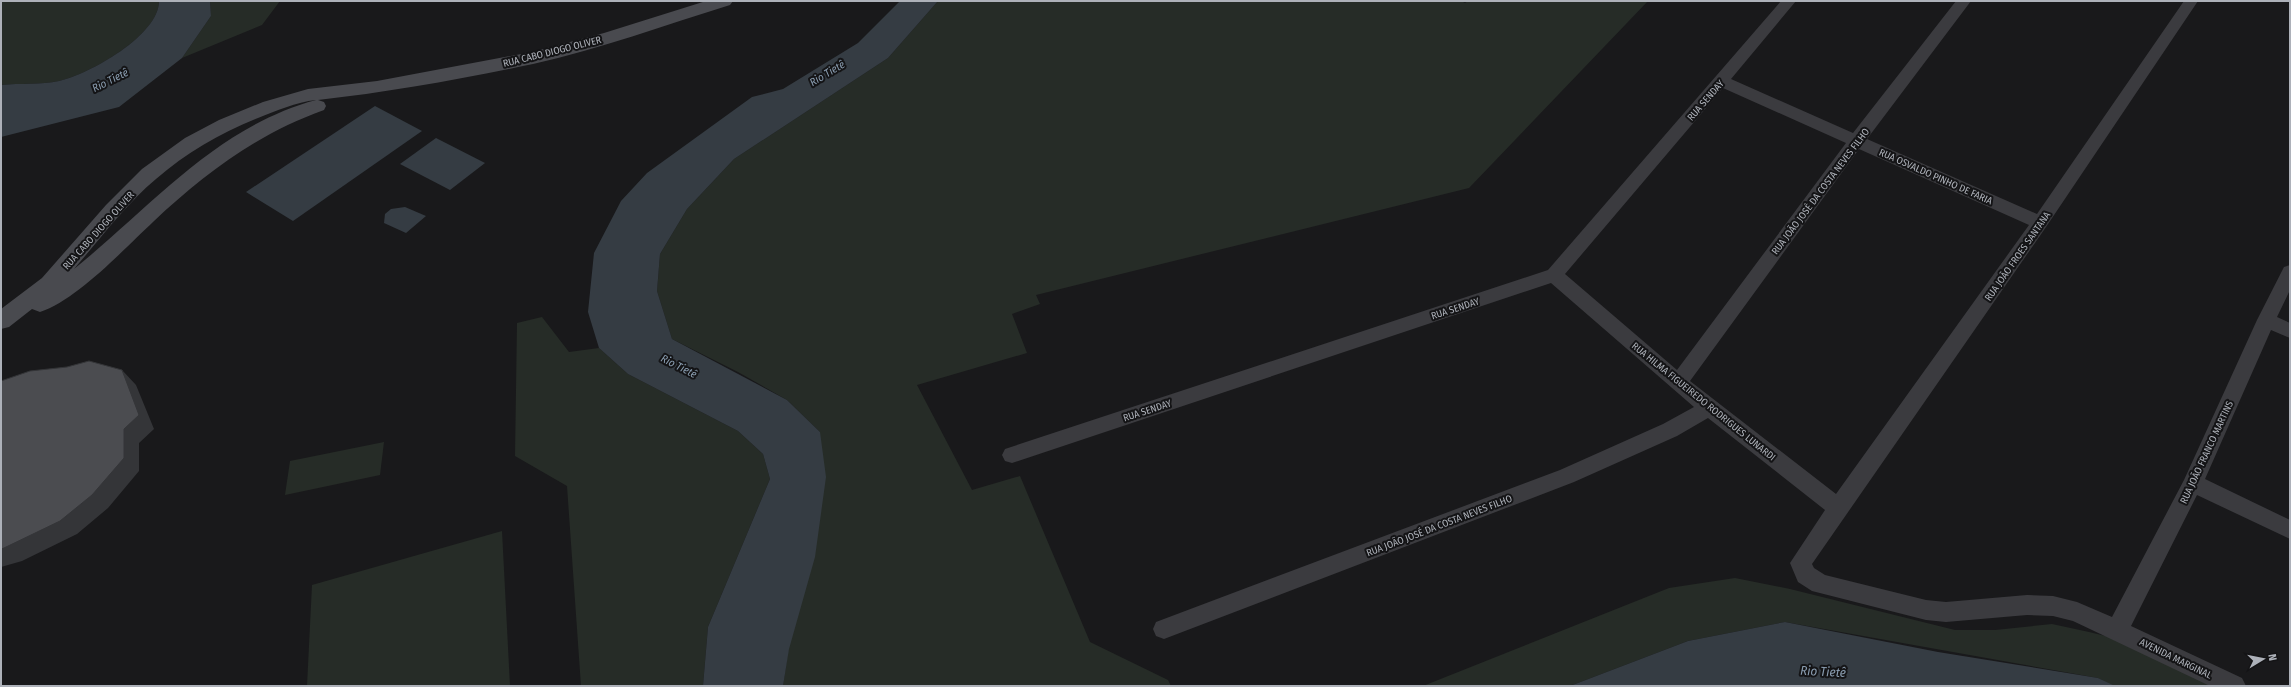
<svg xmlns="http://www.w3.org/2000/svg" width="2291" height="687" font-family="'Fira Sans Condensed',sans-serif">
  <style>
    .green { fill: #262c27 }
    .water { fill: #353c43 }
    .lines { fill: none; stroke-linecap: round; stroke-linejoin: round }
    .street { fill: #3b3b3f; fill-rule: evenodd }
    .secondary { fill: #494a4f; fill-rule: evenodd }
    .shaded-wall { fill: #343538 }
    .building { fill: #4b4c50; stroke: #343538 }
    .labels { text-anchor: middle; stroke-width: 4; stroke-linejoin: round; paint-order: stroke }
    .street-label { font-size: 10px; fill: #adb1b9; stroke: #141416 }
    .water-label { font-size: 11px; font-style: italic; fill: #899caf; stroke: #141416 }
    .near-water-label { font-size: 13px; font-style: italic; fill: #899caf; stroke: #141416 }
  </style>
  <rect width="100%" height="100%" fill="#19191b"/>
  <g class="green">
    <path d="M1 1H159C159 35 90 74 59 81 41 85 20 83 1 85Z"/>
    <polygon points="210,1 280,1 262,25 182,58 211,16"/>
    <polygon points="938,1 1461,1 1465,3 1468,1 1648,1 1469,188 1036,295 1040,304 1012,314 1027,353 917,385 972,490 1020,476 1090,642 1168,680 1171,686 783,686 820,432 787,400 738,372 672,339 657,291 660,254 687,209 734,159 888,58"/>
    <polygon points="542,317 569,352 599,348 628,374 738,431 763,454 770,479 708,627 703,686 581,686 567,486 515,456 517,323"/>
    <polygon points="384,442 380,475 285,495 290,461"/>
    <polygon points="502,531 510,686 307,686 312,585"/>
    <polygon points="1735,578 1790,589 1955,630 1995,630 2052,624 2089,632 2130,642 2219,686 2113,686 2098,678 1785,622 1688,641 1570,686 1423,686 1669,588"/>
  </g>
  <g class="water">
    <path d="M159 1H210L211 16 182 58 119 107 1 137V85C20 83 41 85 59 81 90 74 159 35 159 1Z"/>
    <polygon points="900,1 938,1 888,58 734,159 687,209 660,254 657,291 672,339 787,400 820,432 826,477 815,557 789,649 783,686 703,686 708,627 770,479 763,454 738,431 628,374 599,348 588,312 594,253 621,201 647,173 752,97 783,89 858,43"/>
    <polygon points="375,106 422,131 293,221 246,192"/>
    <polygon points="436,138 485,163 450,190 400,164"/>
    <polygon points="405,207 426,216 406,233 384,223 385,214 391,209"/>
    <polygon points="1785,622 1938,652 2098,678 2115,686 1570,686 1688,641"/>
  </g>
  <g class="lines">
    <path class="street" d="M1781 1H1796L1731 79 1853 133 1956 1H1971L1867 139 2037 214 2184 1H2198L2046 227 1812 564 1814 568 1825 575 1926 600 1946 602 2027 595 2053 596 2077 602 2112 617 2184 480 2257 320 2284 267 2290 265V290L2277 317 2290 323V338L2271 330 2205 479 2290 520V539L2197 495 2131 626 2242 678 2246 686H2210L2073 621 2053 616 2027 615 1946 622 1926 620 1812 591 1798 582 1790 563 1825 510 1708 418 1677 436 1574 482 1164 639 1156 636 1153 629 1156 622 1560 470 1663 424 1694 407 1551 283 1012 463 1005 461 1002 455 1005 449 1548 270ZM1723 88 1846 143 1677 370 1565 274ZM1859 149 2029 225 1836 494 1690 381Z"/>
    <path class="secondary" d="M706 1H733L730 5C665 25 600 49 533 64 462 79 390 92 318 100L324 102 326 106 324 110C257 134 204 174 153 222 124 249 77 300 40 312L32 309 9 327 1 329V309L42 278 106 205 142 169 185 138 219 120 263 102 308 89 377 81 532 52 604 33ZM316 100C216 127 151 207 74 269 100 239 125 205 156 179 186 153 221 133 258 118 276 111 296 102 316 100Z"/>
  </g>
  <polygon class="shaded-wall" points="122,370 136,385 154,429 139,443 139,471 108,508 77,534 22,561 1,567 1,549"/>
  <polygon class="building" points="89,361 122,370 139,415 124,429 124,458 92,495 60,521 4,548 1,549 1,381 30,371 67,367"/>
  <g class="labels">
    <g class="street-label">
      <text transform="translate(552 51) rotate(-14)" y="4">RUA CABO DIOGO OLIVER</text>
      <text transform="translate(1705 100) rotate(-49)" y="4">RUA SENDAY</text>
      <text transform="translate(1936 176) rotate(24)" y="4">RUA OSVALDO PINHO DE FARIA</text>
      <text transform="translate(1820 191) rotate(-53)" y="4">RUA JOÃO JOSÉ DA COSTA NEVES FILHO</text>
      <text transform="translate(98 230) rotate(-48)" y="4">RUA CABO DIOGO OLIVER</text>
      <text transform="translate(2017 256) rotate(-55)" y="4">RUA JOÃO FROES SANTANA</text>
      <text transform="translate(1455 308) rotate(-18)" y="4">RUA SENDAY</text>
      <text transform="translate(1704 401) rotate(39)" y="4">RUA HILMA FIGUEIREDO RODRIGUES LUNARDI</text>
      <text transform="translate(1147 410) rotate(-18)" y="4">RUA SENDAY</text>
      <text transform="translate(2206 452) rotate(-65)" y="4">RUA JOÃO FRANCO MARTINS</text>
      <text transform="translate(1439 525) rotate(-21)" y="4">RUA JOÃO JOSÉ DA COSTA NEVES FILHO</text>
      <text transform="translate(2176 658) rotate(26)" y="4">AVENIDA MARGINAL</text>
    </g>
    <g class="water-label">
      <text transform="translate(827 73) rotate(-31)" y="4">Rio Tietê</text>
      <text transform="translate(110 80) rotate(-27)" y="4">Rio Tietê</text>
      <text transform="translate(679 366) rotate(27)" y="4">Rio Tietê</text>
    </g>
    <g class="near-water-label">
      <text transform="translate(1823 671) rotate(3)" y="5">Rio Tietê</text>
    </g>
  </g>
  <rect width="2291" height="687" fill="none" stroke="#adb1b9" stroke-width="4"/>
  <g transform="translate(2263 659) rotate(80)" stroke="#141416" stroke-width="3" paint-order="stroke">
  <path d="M0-3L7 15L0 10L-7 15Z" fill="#adb1b9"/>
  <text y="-6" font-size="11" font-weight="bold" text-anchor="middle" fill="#adb1b9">N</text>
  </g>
</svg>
